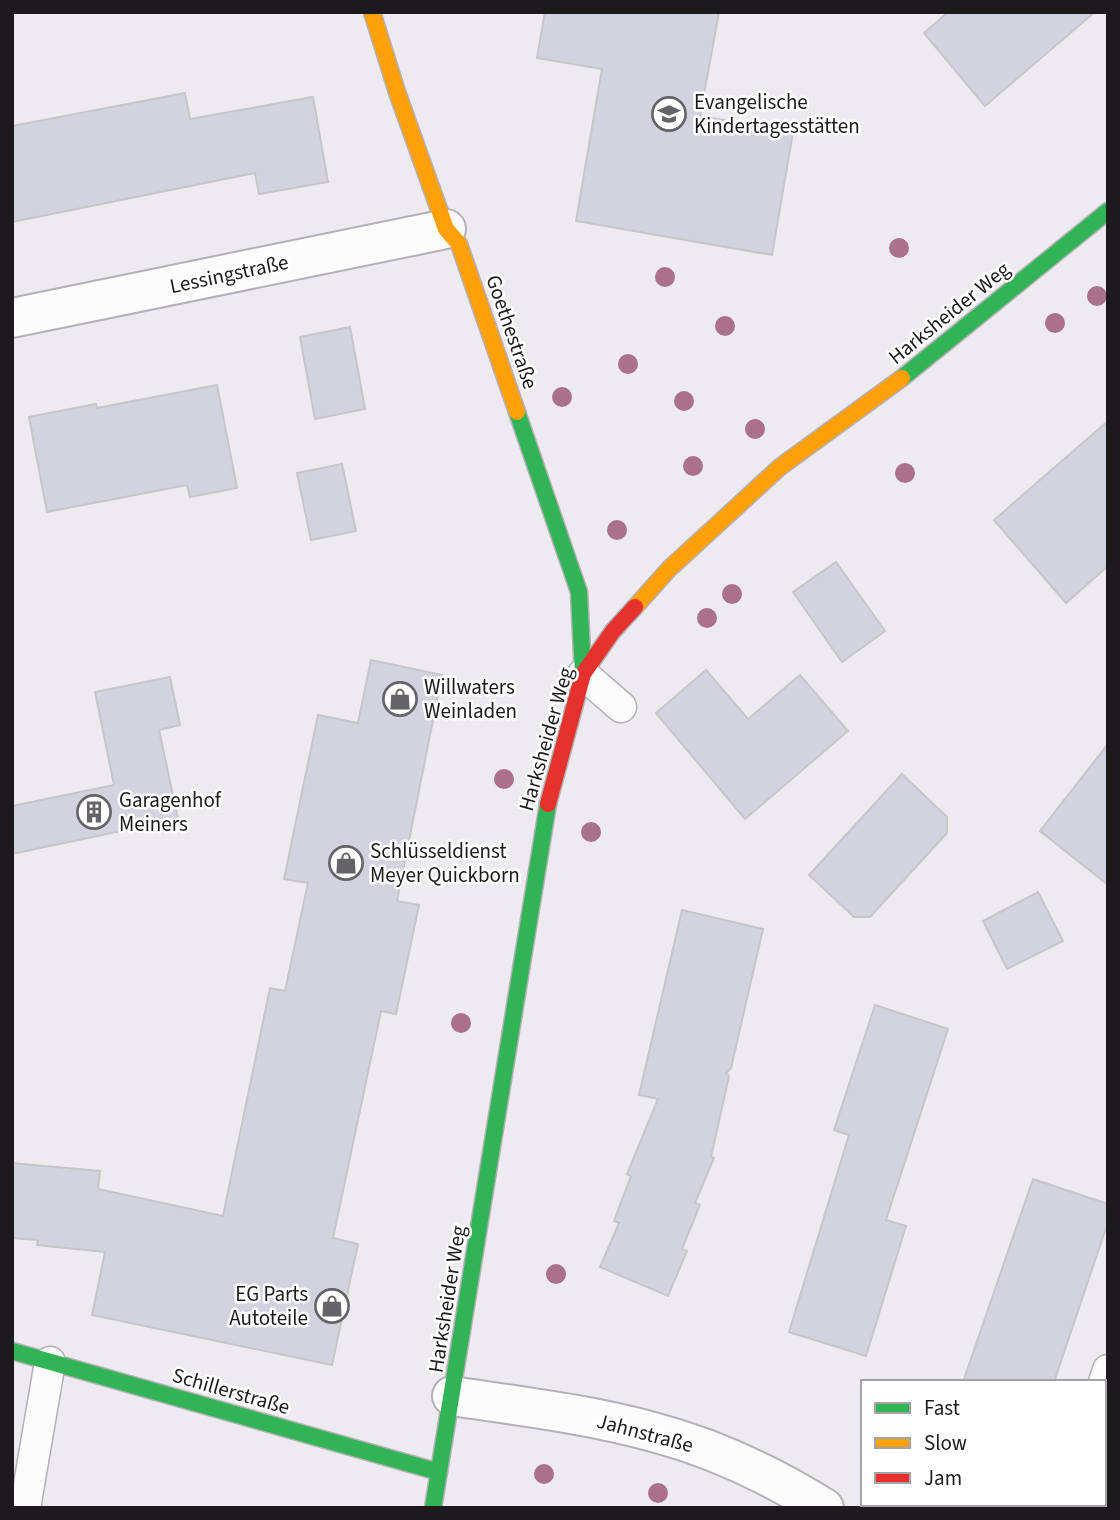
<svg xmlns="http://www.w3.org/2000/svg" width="1120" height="1520" font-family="'Source Sans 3',sans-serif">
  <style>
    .building { fill: #d2d3de; stroke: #c6c6ca; stroke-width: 2 }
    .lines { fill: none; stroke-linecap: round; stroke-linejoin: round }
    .lane-casing { stroke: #b3b1b5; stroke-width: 33 }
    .street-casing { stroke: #b3b1b5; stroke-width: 42 }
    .fast-casing { stroke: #b3b1b5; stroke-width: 19 }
    .slow-casing { stroke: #b3b1b5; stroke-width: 19 }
    .jam-casing { stroke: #b3b1b5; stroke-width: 19 }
    .lane { stroke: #fcfcfd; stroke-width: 30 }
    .street { stroke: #fcfcfd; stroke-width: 38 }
    .fast { stroke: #30b455; stroke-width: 16 }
    .slow { stroke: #ff9f0a; stroke-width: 16 }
    .jam { stroke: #e5322d; stroke-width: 16 }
    .tree { fill: #aa7188 }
    .labels { text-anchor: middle; stroke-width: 5; stroke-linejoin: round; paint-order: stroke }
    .poi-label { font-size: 21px; fill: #1c1a1d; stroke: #fff; text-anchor: start }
    .street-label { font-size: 21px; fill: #1c1a1d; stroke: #fff }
  </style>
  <rect width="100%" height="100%" fill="#edebf0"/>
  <g class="building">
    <polygon points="545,12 719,12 700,116 793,132 772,255 576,221 602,69 537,58"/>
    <polygon points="948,12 1095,12 985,106 924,33"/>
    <polygon points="185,93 190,119 313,97 328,182 259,194 255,173 12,222 12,126"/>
    <polygon points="350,327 365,409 315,419 300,337"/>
    <polygon points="217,385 237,488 190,497 187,485 47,512 29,417 96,404 97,408"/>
    <polygon points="1108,421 1108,566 1066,603 994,520"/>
    <polygon points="342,464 356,531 311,540 297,473"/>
    <polygon points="836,562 885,631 842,662 793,592"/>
    <polygon points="371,660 442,675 397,901 419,905 396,1014 381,1011 333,1238 358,1244 332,1365 92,1315 105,1252 37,1245 38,1240 12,1238 12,1163 100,1171 98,1189 223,1216 270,988 285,991 308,883 284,879 318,715 358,723"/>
    <polygon points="706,670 748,719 800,675 848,731 745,819 656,713"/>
    <polygon points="170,677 180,725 159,730 178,819 12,854 12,806 114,785 95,692"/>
    <polygon points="1108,744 1108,885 1040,831"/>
    <polygon points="902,774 947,817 947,833 870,917 854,917 809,875"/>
    <polygon points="1038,892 1063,941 1007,969 983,921"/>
    <polygon points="682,910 763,929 731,1068 726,1073 729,1076 711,1157 714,1158 695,1203 700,1205 682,1249 687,1251 668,1296 600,1267 619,1223 614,1221 631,1176 627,1174 658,1099 639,1095"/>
    <polygon points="875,1005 948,1029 886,1220 906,1226 866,1356 789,1332 849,1135 834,1130"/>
    <polygon points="1033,1179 1108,1204 1108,1222 1054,1382 963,1382"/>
  </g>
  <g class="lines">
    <g class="lane-casing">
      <g id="lane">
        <polyline points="583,674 621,707"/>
        <polyline points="1104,1382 1108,1370"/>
        <polyline points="25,1508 50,1362"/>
        <polyline points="1066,1508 1067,1504"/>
      </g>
    </g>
    <g class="street-casing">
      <g id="street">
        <polyline points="12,318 446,229"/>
        <path d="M452 1396C519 1406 588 1414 653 1432 714 1448 771 1475 824 1508"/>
      </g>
    </g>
    <g class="fast-casing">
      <g id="fast">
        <polyline points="902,378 1108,211"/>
        <polyline points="517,412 579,592 583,674"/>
        <polyline points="12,1351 439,1472"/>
        <polyline points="433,1508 548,804"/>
      </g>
    </g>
    <g class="slow-casing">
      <g id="slow">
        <polyline points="372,12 397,92 446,229 459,244 517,412"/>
        <polyline points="635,607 669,569 780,467 902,378"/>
      </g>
    </g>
    <g class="jam-casing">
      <polyline id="jam" points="548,804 583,674 613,631 635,607"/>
    </g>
    <use href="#lane" class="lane"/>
    <use href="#street" class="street"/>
    <use href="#fast" class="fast"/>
    <use href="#slow" class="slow"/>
    <use href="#jam" class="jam"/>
  </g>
  <g class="tree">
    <circle cx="899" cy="248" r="10"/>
    <circle cx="665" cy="277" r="10"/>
    <circle cx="1097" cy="296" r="10"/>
    <circle cx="1055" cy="323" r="10"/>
    <circle cx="725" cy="326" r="10"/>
    <circle cx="628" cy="364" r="10"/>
    <circle cx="562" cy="397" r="10"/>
    <circle cx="684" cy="401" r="10"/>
    <circle cx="755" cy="429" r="10"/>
    <circle cx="693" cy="466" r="10"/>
    <circle cx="905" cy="473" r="10"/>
    <circle cx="617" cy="530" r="10"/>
    <circle cx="732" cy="594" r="10"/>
    <circle cx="707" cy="618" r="10"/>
    <circle cx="504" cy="779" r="10"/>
    <circle cx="591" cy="832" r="10"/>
    <circle cx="461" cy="1023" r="10"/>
    <circle cx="556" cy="1274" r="10"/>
    <circle cx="544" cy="1474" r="10"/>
    <circle cx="658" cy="1493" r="10"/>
  </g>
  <defs>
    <g id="school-ring" transform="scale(1.75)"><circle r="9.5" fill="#fff" stroke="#656367" stroke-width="1.5"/><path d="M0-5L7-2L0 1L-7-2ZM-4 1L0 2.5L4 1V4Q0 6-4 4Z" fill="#656367"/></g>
    <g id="shop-ring" transform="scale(1.75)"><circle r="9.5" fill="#fff" stroke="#656367" stroke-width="1.5"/><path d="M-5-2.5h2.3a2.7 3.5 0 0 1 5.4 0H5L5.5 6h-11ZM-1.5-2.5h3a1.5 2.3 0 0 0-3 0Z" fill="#656367"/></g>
    <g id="building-ring" transform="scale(1.75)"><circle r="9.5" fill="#fff" stroke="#656367" stroke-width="1.5"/><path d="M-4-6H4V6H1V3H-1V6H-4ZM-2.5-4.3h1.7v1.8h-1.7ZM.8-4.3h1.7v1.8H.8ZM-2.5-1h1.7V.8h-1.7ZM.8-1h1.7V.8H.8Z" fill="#656367"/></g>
  </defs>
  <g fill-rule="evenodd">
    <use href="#school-ring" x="669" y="114"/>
    <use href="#shop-ring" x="400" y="699"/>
    <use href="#building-ring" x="94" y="812"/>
    <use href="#shop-ring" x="346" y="863"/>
    <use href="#shop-ring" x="332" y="1306"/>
  </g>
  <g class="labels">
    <g class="poi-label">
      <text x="694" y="109">Evangelische<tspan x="694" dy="24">Kindertagesstätten</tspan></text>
      <text x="424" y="694">Willwaters<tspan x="424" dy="24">Weinladen</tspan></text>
      <text x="119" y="807">Garagenhof<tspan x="119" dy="24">Meiners</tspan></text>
      <text x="370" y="858">Schlüsseldienst<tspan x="370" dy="24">Meyer Quickborn</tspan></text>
      <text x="308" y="1301" text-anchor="end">EG Parts<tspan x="308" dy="24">Autoteile</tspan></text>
    </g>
    <g class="street-label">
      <text transform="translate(229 274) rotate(-12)" y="7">Lessingstraße</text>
      <text transform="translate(949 313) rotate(-39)" y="7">Harksheider Weg</text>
      <text transform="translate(512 332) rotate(71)" y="7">Goethestraße</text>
      <text transform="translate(546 739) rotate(-74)" y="7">Harksheider Weg</text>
      <text transform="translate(447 1299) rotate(-81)" y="7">Harksheider Weg</text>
      <text transform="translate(231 1391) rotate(16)" y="7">Schillerstraße</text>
      <text transform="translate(645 1433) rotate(15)" y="7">Jahnstraße</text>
    </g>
  </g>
  <rect width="1120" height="1520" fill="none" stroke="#1c1a1d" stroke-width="28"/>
  <rect x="861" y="1380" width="245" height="126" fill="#ffffff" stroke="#a4a3a5" stroke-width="2"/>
  <rect x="875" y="1403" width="35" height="10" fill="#30b455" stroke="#a4a3a5" stroke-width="2"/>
  <text x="924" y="1415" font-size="21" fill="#1c1a1d">Fast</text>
  <rect x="875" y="1438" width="35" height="10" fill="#ff9f0a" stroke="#a4a3a5" stroke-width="2"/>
  <text x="924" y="1450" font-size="21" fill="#1c1a1d">Slow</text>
  <rect x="875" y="1473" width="35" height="10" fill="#e5322d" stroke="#a4a3a5" stroke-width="2"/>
  <text x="924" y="1485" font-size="21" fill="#1c1a1d">Jam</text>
</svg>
